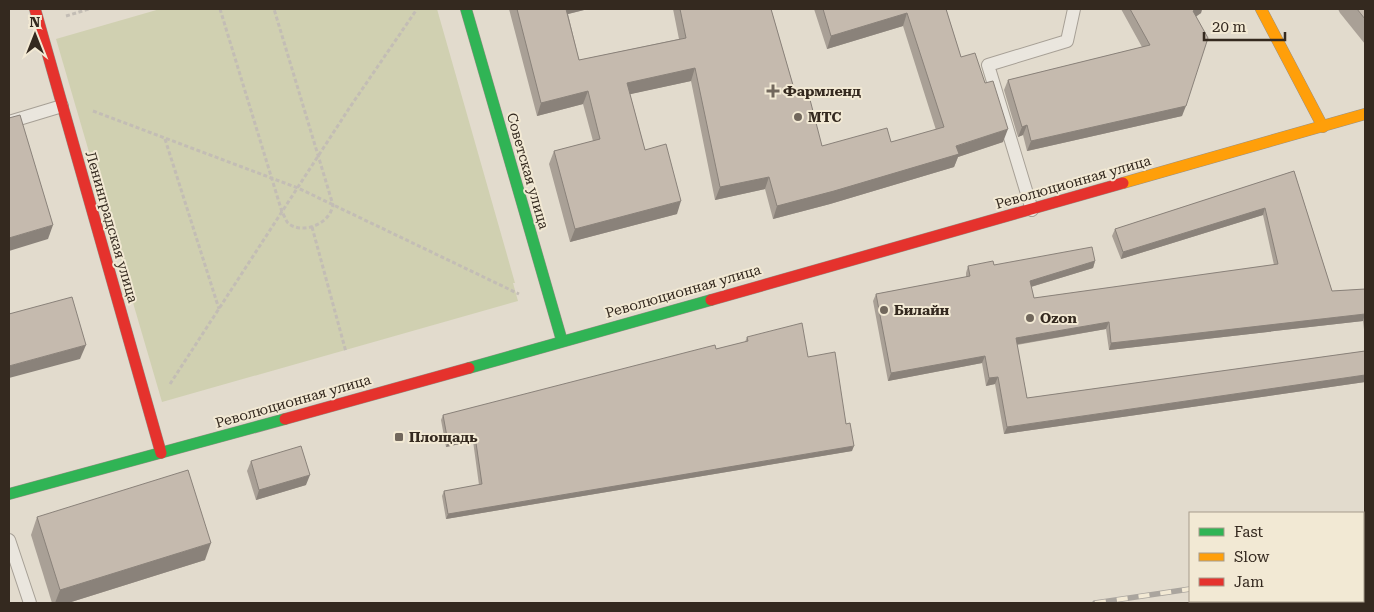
<svg xmlns="http://www.w3.org/2000/svg" width="1374" height="612" font-family="'Roboto Serif',serif">
  <style>
    .green { fill: #d0d0b1 }
    .lines { fill: none; stroke-linecap: round; stroke-linejoin: round }
    .lane-casing { stroke: #a7a096; stroke-width: 14 }
    .fast-casing { stroke: #979086; stroke-width: 12 }
    .slow-casing { stroke: #979086; stroke-width: 12 }
    .jam-casing { stroke: #979086; stroke-width: 12 }
    .path { stroke: #c3bdb5; stroke-width: 3; stroke-dasharray: 4 2.5; stroke-linecap: butt }
    .lane { stroke: #eae6de; stroke-width: 12 }
    .fast { stroke: #30b455; stroke-width: 11 }
    .slow { stroke: #ff9f0a; stroke-width: 11 }
    .jam { stroke: #e5322d; stroke-width: 11 }
    .rail-casing { stroke: #aaa59e; stroke-width: 5.5 }
    .rail { stroke: #f2e9d4; stroke-width: 4; stroke-dasharray: 11; stroke-linecap: butt }
    .wall { fill: #a9a096 }
    .shaded-wall { fill: #8a827a }
    .building { fill: #c5baae; stroke: #8a827a }
    .poi-dot { fill: #71675c; stroke: #f2e9d4; stroke-width: 2 }
    .labels { text-anchor: middle; stroke-width: 4; stroke-linejoin: round; paint-order: stroke }
    .poi-label { font-size: 14px; font-weight: bold; fill: #34291f; stroke: #f2e9d4; text-anchor: start }
    .street-label { font-size: 14px; fill: #34291f; stroke: #f2e9d4 }
  </style>
  <rect width="100%" height="100%" fill="#e2dbcd"/>
  <polygon class="green" points="160,9 437,9 515,283 513,283 518,301 162,402 56,39"/>
  <g class="lines">
    <g class="lane-casing">
      <g id="lane">
        <polyline points="9,122 62,106"/>
        <polyline points="1032,210 988,65 1067,41 1074,9"/>
        <polyline points="9,540 30,603"/>
      </g>
    </g>
    <g class="fast-casing">
      <g id="fast">
        <polyline points="466,9 562,341"/>
        <polyline points="469,368 711,300"/>
        <polyline points="9,494 285,419"/>
      </g>
    </g>
    <g class="slow-casing">
      <g id="slow">
        <polyline points="1261,9 1323,127"/>
        <polyline points="1123,183 1365,114"/>
      </g>
    </g>
    <g class="jam-casing">
      <g id="jam">
        <polyline points="35,9 161,453"/>
        <polyline points="711,300 1123,183"/>
        <polyline points="285,419 469,368"/>
      </g>
    </g>
    <g class="path">
      <path d="M220 9 282 212C284 215 286 221 288 223 299 233 320 227 328 216 331 213 332 208 333 205L274 9"/>
      <polyline points="66,16 89,9"/>
      <polyline points="93,111 298,188 519,294"/>
      <polyline points="165,139 219,309"/>
      <polyline points="312,227 346,352"/>
      <polyline points="170,384 350,107 417,9"/>
    </g>
    <use href="#lane" class="lane"/>
    <use href="#fast" class="fast"/>
    <use href="#slow" class="slow"/>
    <use href="#jam" class="jam"/>
    <g class="rail-casing">
      <g id="rail">
        <polyline points="1363,562 1365,561"/>
        <polyline points="1363,590 1365,589"/>
        <polyline points="1095,603 1190,589"/>
      </g>
    </g>
    <use href="#rail" class="rail"/>
  </g>
  <g class="wall">
    <polygon points="509,9 588,9 568,14 579,60 679,39 673,9 771,9 795,92 822,146 891,142 936,130 903,26 827,49 814,9 946,9 961,57 1003,142 958,157 954,167 830,204 773,219 765,189 715,200 691,81 630,94 645,150 677,214 570,242 549,164 554,151 593,141 583,104 537,116"/>
    <polygon points="1121,9 1202,9 1201,13 1196,16 1182,116 1027,151 1023,135 1018,137 1004,90 1008,80 1142,47"/>
    <polygon points="1338,9 1365,9 1365,44 1340,13"/>
    <polygon points="1294,171 1332,291 1365,289 1365,338 1363,321 1109,350 1106,329 1017,345 1027,398 1365,351 1365,382 1004,434 995,384 986,386 982,363 888,381 873,301 876,294 966,277 966,273 968,266 1095,261 1093,268 1031,287 1034,298 1274,265 1263,215 1121,259 1112,236 1115,229"/>
    <polygon points="747,337 808,357 846,424 852,451 446,519 442,496 444,491 479,485 473,441 446,447 441,420 443,415 745,342"/>
    <polygon points="251,461 306,485 256,500 247,471"/>
    <polygon points="37,517 205,560 68,603 52,603 31,535"/>
  </g>
  <g class="shaded-wall">
    <polygon points="563,9 588,9 560,16"/>
    <polygon points="1196,9 1202,9 1201,13 1190,21 1193,11"/>
    <polygon points="907,13 903,26 827,49 831,36"/>
    <polygon points="695,68 691,81 622,96 627,83"/>
    <polygon points="588,91 583,104 537,116 541,103"/>
    <polygon points="1186,106 1182,116 1027,151 1031,141"/>
    <polygon points="1027,125 1023,135 1018,137 1022,127"/>
    <polygon points="1008,129 1003,142 958,157 954,167 830,204 773,219 777,206"/>
    <polygon points="769,177 765,189 715,200 720,187"/>
    <polygon points="681,201 677,214 570,242 575,229"/>
    <polygon points="1265,208 1263,215 1121,259 1123,252"/>
    <polygon points="53,225 48,239 9,251 9,238"/>
    <polygon points="1095,261 1093,268 1027,288 1030,281"/>
    <polygon points="1365,314 1363,321 1109,350 1111,343"/>
    <polygon points="1109,322 1106,329 1013,345 1016,338"/>
    <polygon points="86,345 80,359 9,378 9,366"/>
    <polygon points="985,356 982,363 888,381 891,373"/>
    <polygon points="1365,375 1365,382 1004,434 1007,427"/>
    <polygon points="998,377 995,384 986,386 989,378"/>
    <polygon points="475,436 473,441 446,447 448,442"/>
    <polygon points="854,446 852,451 446,519 448,514"/>
    <polygon points="310,475 306,485 256,500 259,490"/>
    <polygon points="211,543 205,560 68,603 55,603 60,590"/>
  </g>
  <g class="building">
    <polygon points="517,9 566,9 579,60 686,38 680,9 771,9 795,92 807,88 822,146 887,128 891,142 944,127 907,13 831,36 823,9 946,9 961,57 975,53 985,83 993,81 1008,129 956,146 959,154 834,191 777,206 769,177 720,187 695,68 627,83 645,150 666,144 681,201 575,229 554,151 600,139 588,91 541,103"/>
    <polygon points="1130,9 1196,9 1193,11 1208,38 1186,106 1031,141 1027,125 1022,127 1008,80 1150,45"/>
    <polygon points="1357,9 1365,9 1365,19"/>
    <polygon points="20,115 53,225 9,238 9,118"/>
    <polygon points="1294,171 1332,291 1365,289 1365,314 1111,343 1109,322 1016,338 1027,398 1365,351 1365,375 1007,427 998,377 989,378 985,356 891,373 876,294 970,276 968,266 993,261 994,265 1092,247 1095,261 1030,281 1034,298 1278,264 1265,208 1123,252 1115,229"/>
    <polygon points="72,297 86,345 9,366 9,314"/>
    <polygon points="802,323 808,357 835,352 846,424 850,423 854,446 448,514 444,491 482,484 475,436 448,442 443,415 715,345 716,349 748,341 747,337"/>
    <polygon points="301,446 310,475 259,490 251,461"/>
    <polygon points="188,470 211,543 60,590 37,517"/>
  </g>
  <g class="poi-dot">
    <path d="M770.5 83.5h5v5h5v5h-5v5h-5v-5h-5v-5h5z"/>
    <circle cx="798" cy="117" r="5"/>
    <circle cx="884" cy="310" r="5"/>
    <circle cx="1030" cy="318" r="5"/>
    <rect x="394" y="432" width="10" height="10" rx="2.5"/>
  </g>
  <g class="labels">
    <g class="poi-label">
      <text x="783" y="96">Фармленд</text>
      <text x="808" y="122">МТС</text>
      <text x="894" y="315">Билайн</text>
      <text x="1040" y="323">Ozon</text>
      <text x="409" y="442">Площадь</text>
    </g>
    <g class="street-label">
      <text transform="translate(528 171) rotate(74)" y="5">Советская улица</text>
      <text transform="translate(1073 182) rotate(-16)" y="5">Революционная улица</text>
      <text transform="translate(112 227) rotate(74)" y="5">Ленинградская улица</text>
      <text transform="translate(683 291) rotate(-16)" y="5">Революционная улица</text>
      <text transform="translate(293 401) rotate(-16)" y="5">Революционная улица</text>
    </g>
  </g>
  <rect width="1374" height="612" fill="none" stroke="#34291f" stroke-width="20"/>
  <rect x="1189" y="512" width="175" height="90" fill="#f2e9d4" stroke="#a69c8c"/>
  <rect x="1199" y="528" width="25" height="8" fill="#30b455" stroke="#a69c8c"/>
  <text x="1234" y="537" font-size="15" fill="#34291f">Fast</text>
  <rect x="1199" y="553" width="25" height="8" fill="#ff9f0a" stroke="#a69c8c"/>
  <text x="1234" y="562" font-size="15" fill="#34291f">Slow</text>
  <rect x="1199" y="578" width="25" height="8" fill="#e5322d" stroke="#a69c8c"/>
  <text x="1234" y="587" font-size="15" fill="#34291f">Jam</text>
  <g transform="translate(35 35)" stroke="#f2e9d4" stroke-width="4" paint-order="stroke">
  <path d="M0-4L9 19L0 12L-9 19Z" fill="#34291f"/>
  <text y="-8" font-size="14" font-weight="bold" text-anchor="middle" fill="#34291f">N</text>
  </g>
  <path d="M1204 32v8h81v-8" fill="none" stroke="#34291f" stroke-width="2.5"/>
  <text x="1212" y="32" font-size="15" fill="#34291f" stroke="#f2e9d4" stroke-width="4" paint-order="stroke">20 m</text>
</svg>
